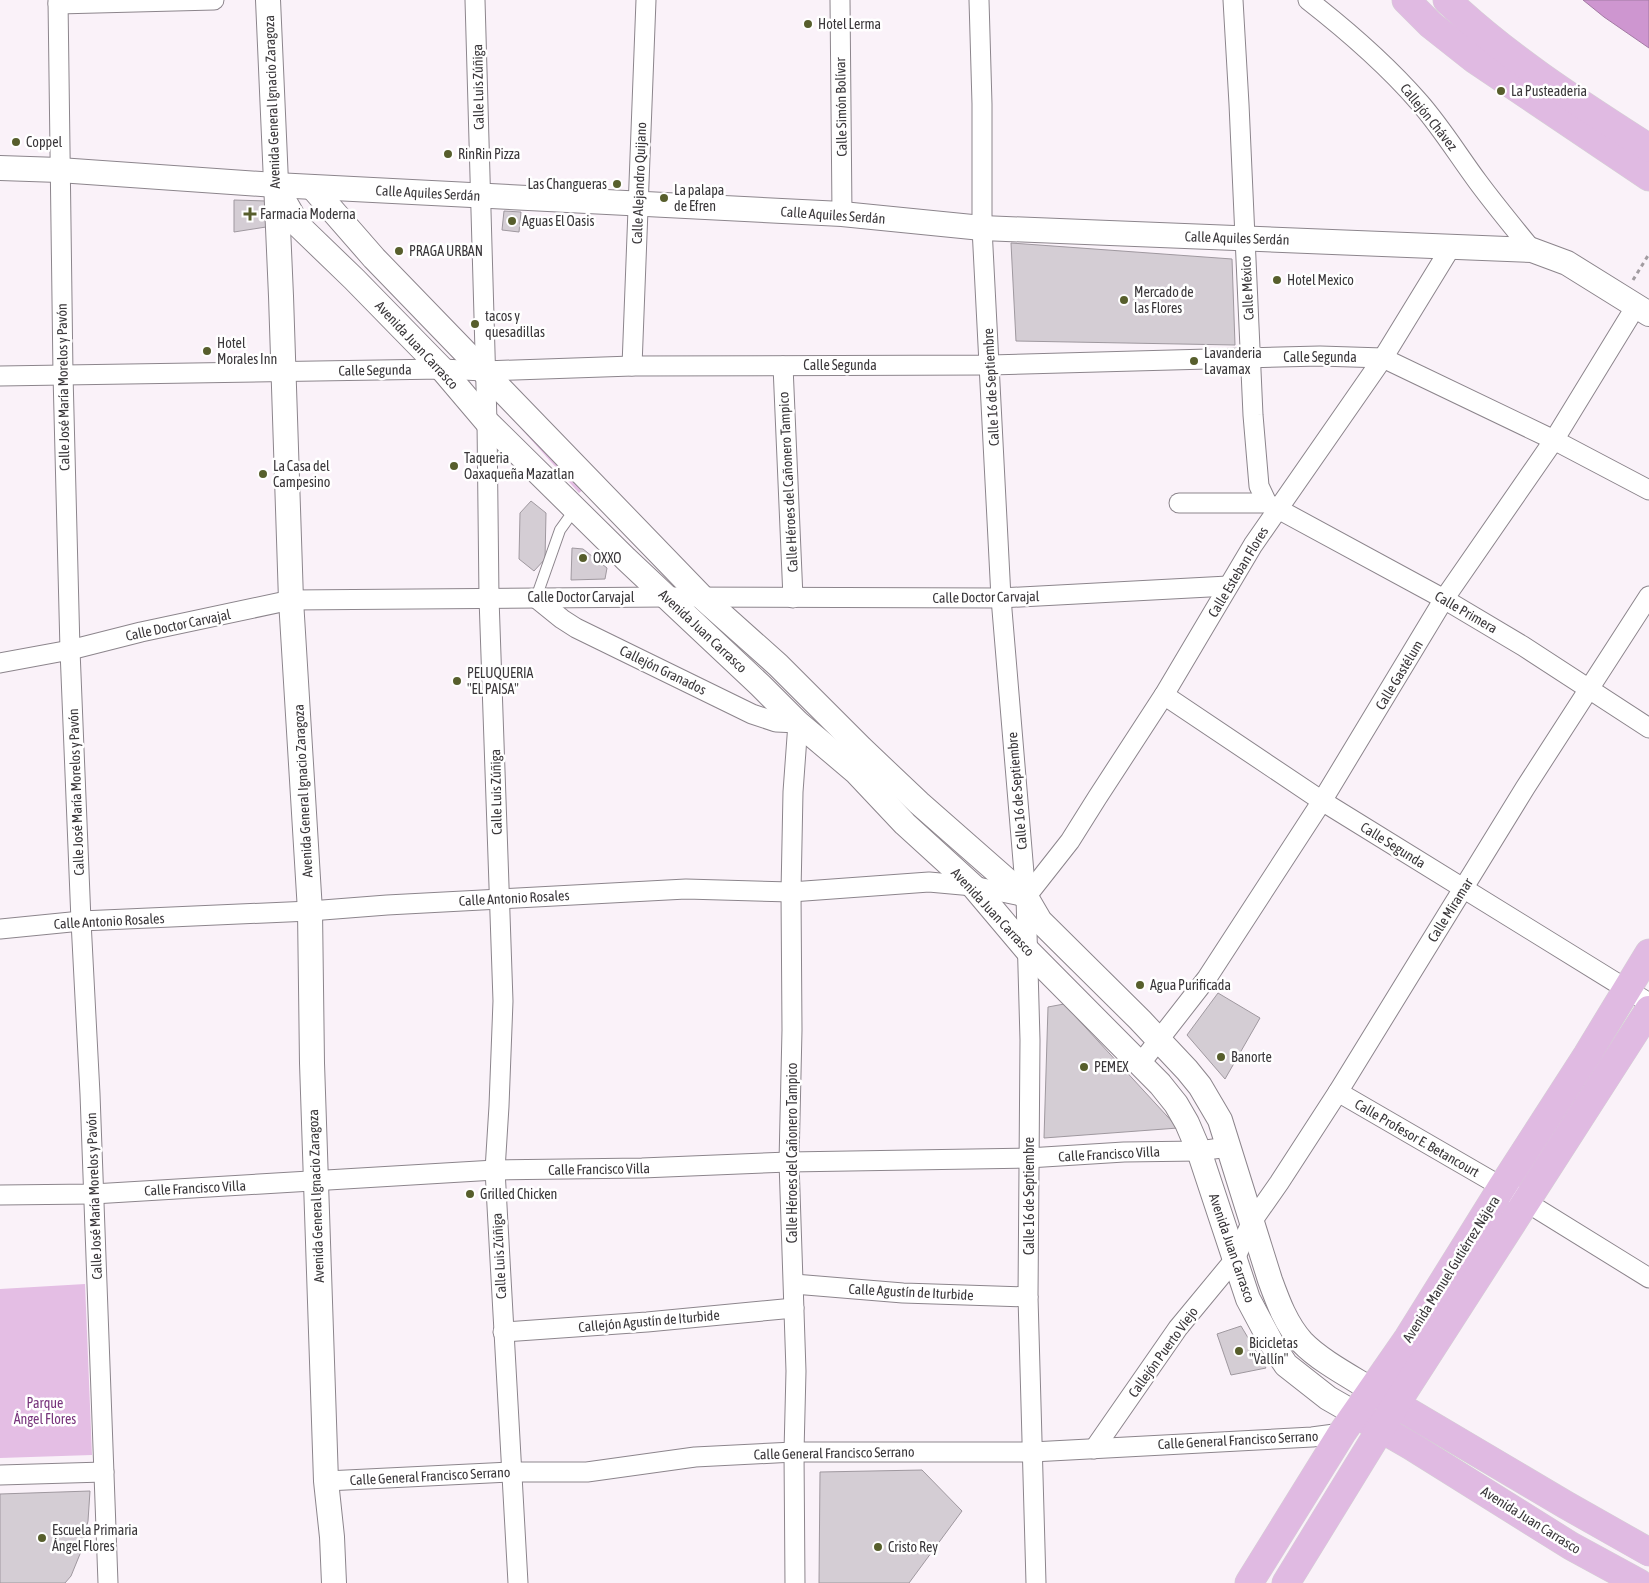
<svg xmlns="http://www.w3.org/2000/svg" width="1649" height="1583" font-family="'Asap Condensed',sans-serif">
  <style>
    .green { fill: #e4bee4 }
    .water { fill: #ce96d0; stroke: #a27aa3 }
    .building { fill: #d4cdd4; stroke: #9f989f }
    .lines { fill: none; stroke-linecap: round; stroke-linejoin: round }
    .service-casing { stroke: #8c858c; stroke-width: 12 }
    .minor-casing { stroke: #8c858c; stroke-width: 21 }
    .tertiary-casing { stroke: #8c858c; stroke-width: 26 }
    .primary-casing { stroke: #d4d3d4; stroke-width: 29 }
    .path { stroke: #a29ca1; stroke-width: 3; stroke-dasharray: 4 4; stroke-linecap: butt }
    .service { stroke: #fff; stroke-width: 10 }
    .minor { stroke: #fff; stroke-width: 19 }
    .tertiary { stroke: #fff; stroke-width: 24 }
    .primary { stroke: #e0bae2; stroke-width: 28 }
    .poi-dot { fill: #575e2c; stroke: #fff; stroke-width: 2 }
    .labels { text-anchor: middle; stroke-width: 5; stroke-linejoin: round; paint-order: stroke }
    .poi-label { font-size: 14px; fill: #3a373a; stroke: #fff; text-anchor: start }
    .street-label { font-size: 14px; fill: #3a373a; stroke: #fff }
    .park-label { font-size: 14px; fill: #78357c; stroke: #fff }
  </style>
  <rect width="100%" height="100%" fill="#faf2f9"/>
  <g class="green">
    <polygon points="513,407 585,488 579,493 507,413"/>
    <polygon points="85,1284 92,1455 0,1458 0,1289"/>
  </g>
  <polygon class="water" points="1583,0 1649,0 1649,48 1604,17"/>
  <g class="building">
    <polygon points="234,200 267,201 266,227 234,232"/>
    <polygon points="504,211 521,212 519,232 502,230"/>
    <polygon points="1011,243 1232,259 1235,345 1016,341"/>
    <polygon points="531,501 546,513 545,559 534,571 519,559 520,513"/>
    <polygon points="572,548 583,549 607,568 605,579 571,580"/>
    <polygon points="1218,993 1260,1018 1225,1079 1187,1035"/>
    <polygon points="1064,1004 1178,1128 1044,1138 1048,1007"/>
    <polygon points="1241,1326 1266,1368 1231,1375 1217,1334"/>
    <polygon points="922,1470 962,1511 909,1583 819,1583 820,1472"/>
    <polygon points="90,1491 88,1521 80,1554 71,1576 65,1583 0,1583 0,1494"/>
  </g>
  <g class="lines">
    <g class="service-casing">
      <polyline id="service" points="536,598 560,530 575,509"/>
    </g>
    <g class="minor-casing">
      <g id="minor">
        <polyline points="58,0 63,374 70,650 81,921 90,1094 108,1583"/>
        <polyline points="475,0 487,422 489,598 503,1001 499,1106 495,1170 518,1583"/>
        <polyline points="840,0 842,214"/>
        <polyline points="979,0 982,104 982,228 1001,598 1026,897 1030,1040 1028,1297 1036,1583"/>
        <polyline points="1233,0 1239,104 1253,415 1259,486 1267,503 1444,599 1523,646 1649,728"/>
        <path d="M1308 0C1349 32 1385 63 1419 102 1441 127 1458 155 1478 182 1495 205 1514 228 1532 250"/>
        <polyline points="58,4 214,0"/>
        <polyline points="632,366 646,0"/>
        <polyline points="783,366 793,598"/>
        <polyline points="0,376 442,369 484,371 632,366 990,365 1320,356 1383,358 1554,440 1649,490"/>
        <polyline points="1179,503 1267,503"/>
        <polyline points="536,598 562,619 576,628 752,714 776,722 798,723"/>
        <polyline points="0,663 70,650 141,632 291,600 667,597 1001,598 1228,586"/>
        <polyline points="1164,695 1322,801 1649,1003"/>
        <polyline points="0,929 81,921 310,911 387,905 686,889 791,892 929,882 973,886 1026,897 1070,841 1097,798 1164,695 1253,545 1383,358 1451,247"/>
        <polyline points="1140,1064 1207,978 1322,801 1444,599 1554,440 1636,306"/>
        <polyline points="1338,1092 1502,1187 1649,1278"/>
        <polyline points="0,1195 93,1194 495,1170 642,1168 789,1162 1028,1158 1124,1152 1199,1151 1228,1147"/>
        <polyline points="794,1284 903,1293 1028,1297"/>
        <polyline points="503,1332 647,1322 794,1308"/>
        <polyline points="1094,1449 1178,1328 1235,1259 1251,1223 1279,1183 1338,1092 1525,788 1649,596"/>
        <polyline points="0,1475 104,1472"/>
        <polyline points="326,1481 511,1472 587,1472 695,1457 794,1452 1032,1452 1312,1437 1342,1433"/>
        <polyline points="795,1583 794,1452 796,1371 789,1162 792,1030 791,892 793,792 798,723"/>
      </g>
    </g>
    <g class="tertiary-casing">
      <g id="tertiary">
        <polyline points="268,0 281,296 291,600 310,911 312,1063 326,1481 332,1537 334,1583"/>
        <polyline points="0,168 59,170 275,185 842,214 982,228 1532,250 1567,263 1649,314"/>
        <polyline points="275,185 298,225 354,279 442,369 487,422 626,559 760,685 798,723 856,772 905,824 973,886 1027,950 1160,1084 1176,1104 1187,1123 1199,1151 1248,1299 1272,1344 1286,1365 1328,1398 1356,1414"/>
        <path d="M312 187 374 258 703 598 778 665 861 748 919 803 1026 897 1040 921 1140 1020 1187 1070 1200 1086 1220 1120 1270 1280C1278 1302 1286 1324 1302 1342 1319 1360 1351 1377 1372 1390"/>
      </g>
    </g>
    <g class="primary-casing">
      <g id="primary">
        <polyline points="1406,0 1431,25 1474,59 1649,177"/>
        <path d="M1447 0C1508 58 1579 103 1649 148"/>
        <polyline points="1380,1395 1566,1505 1649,1552"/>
        <polyline points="1366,1420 1411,1446 1571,1546 1639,1583"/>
        <polyline points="1249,1583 1342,1433 1408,1338 1502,1187 1587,1055 1649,953"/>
        <polyline points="1286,1583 1396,1404 1649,1010"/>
      </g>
    </g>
    <polyline class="path" points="1633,280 1649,254"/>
    <use href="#service" class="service"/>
    <use href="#minor" class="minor"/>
    <use href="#tertiary" class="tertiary"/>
    <use href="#primary" class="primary"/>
  </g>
  <g class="poi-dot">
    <circle cx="808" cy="24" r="5"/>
    <circle cx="1501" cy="91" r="5"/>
    <circle cx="16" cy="142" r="5"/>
    <circle cx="448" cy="154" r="5"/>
    <circle cx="617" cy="184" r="5"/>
    <circle cx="664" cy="198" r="5"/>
    <path d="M247.5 206.5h5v5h5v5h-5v5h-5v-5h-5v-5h5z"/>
    <circle cx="512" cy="221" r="5"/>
    <circle cx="399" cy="251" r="5"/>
    <circle cx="1277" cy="280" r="5"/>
    <circle cx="1124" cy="300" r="5"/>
    <circle cx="475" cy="324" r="5"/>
    <circle cx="207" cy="351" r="5"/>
    <circle cx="1194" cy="361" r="5"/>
    <circle cx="454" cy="466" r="5"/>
    <circle cx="263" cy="474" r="5"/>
    <circle cx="583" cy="558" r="5"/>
    <circle cx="457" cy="681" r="5"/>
    <circle cx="1140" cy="985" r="5"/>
    <circle cx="1221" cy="1057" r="5"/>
    <circle cx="1084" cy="1067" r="5"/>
    <circle cx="470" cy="1194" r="5"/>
    <circle cx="1239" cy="1351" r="5"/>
    <circle cx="42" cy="1538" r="5"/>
    <circle cx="878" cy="1547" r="5"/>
  </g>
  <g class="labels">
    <g class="poi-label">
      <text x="818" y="29">Hotel Lerma</text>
      <text x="1511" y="96">La Pusteaderia</text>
      <text x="26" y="147">Coppel</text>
      <text x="458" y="159">RinRin Pizza</text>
      <text x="607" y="189" text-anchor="end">Las Changueras</text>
      <text x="674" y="195">La palapa<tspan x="674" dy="16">de Efren</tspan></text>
      <text x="260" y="219">Farmacia Moderna</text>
      <text x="522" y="226">Aguas El Oasis</text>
      <text x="409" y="256">PRAGA URBAN</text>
      <text x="1287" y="285">Hotel Mexico</text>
      <text x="1134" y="297">Mercado de<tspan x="1134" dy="16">las Flores</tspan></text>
      <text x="485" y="321">tacos y<tspan x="485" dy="16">quesadillas</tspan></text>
      <text x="217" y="348">Hotel<tspan x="217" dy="16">Morales Inn</tspan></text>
      <text x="1204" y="358">Lavanderia<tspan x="1204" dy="16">Lavamax</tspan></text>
      <text x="464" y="463">Taqueria<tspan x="464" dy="16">Oaxaqueña Mazatlan</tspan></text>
      <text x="273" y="471">La Casa del<tspan x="273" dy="16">Campesino</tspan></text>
      <text x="593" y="563">OXXO</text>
      <text x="467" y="678">PELUQUERIA<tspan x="467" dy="16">"EL PAISA"</tspan></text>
      <text x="1150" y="990">Agua Purificada</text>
      <text x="1231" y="1062">Banorte</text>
      <text x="1094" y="1072">PEMEX</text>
      <text x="480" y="1199">Grilled Chicken</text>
      <text x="1249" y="1348">Bicicletas<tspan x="1249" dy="16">"Vallín"</tspan></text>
      <text x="52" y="1535">Escuela Primaria<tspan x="52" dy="16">Ángel Flores</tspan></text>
      <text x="888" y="1552">Cristo Rey</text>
    </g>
    <g class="street-label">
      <text transform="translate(478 87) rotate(-91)" y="5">Calle Luis Zúñiga</text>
      <text transform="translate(272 102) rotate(-92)" y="5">Avenida General Ignacio Zaragoza</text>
      <text transform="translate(841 107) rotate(-91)" y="5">Calle Simón Bolívar</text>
      <text transform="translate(1429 117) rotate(51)" y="5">Callejón Chávez</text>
      <text transform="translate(639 183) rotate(-88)" y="5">Calle Alejandro Quijano</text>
      <text transform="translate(428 193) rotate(3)" y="5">Calle Aquiles Serdán</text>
      <text transform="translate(833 215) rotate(4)" y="5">Calle Aquiles Serdán</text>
      <text transform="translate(1237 238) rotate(2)" y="5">Calle Aquiles Serdán</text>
      <text transform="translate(1247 288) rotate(-93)" y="5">Calle México</text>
      <text transform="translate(417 345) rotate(47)" y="5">Avenida Juan Carrasco</text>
      <text x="1320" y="362">Calle Segunda</text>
      <text x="840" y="370">Calle Segunda</text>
      <text transform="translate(375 370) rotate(-1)" y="5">Calle Segunda</text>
      <text transform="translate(63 387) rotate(-91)" y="5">Calle José María Morelos y Pavón</text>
      <text transform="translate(991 387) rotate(-93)" y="5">Calle 16 de Septiembre</text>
      <text transform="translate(788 482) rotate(-93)" y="5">Calle Héroes del Cañonero Tampico</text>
      <text transform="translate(1238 572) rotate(-59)" y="5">Calle Esteban Flores</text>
      <text x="581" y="602">Calle Doctor Carvajal</text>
      <text transform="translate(986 597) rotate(-1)" y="5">Calle Doctor Carvajal</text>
      <text transform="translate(1466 612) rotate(30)" y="5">Calle Primera</text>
      <text transform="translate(178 625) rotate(-12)" y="5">Calle Doctor Carvajal</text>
      <text transform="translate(703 631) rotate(43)" y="5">Avenida Juan Carrasco</text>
      <text transform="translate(663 670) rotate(26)" y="5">Callejón Granados</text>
      <text transform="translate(1399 675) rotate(-59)" y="5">Calle Gastélum</text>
      <text transform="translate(303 791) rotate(-93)" y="5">Avenida General Ignacio Zaragoza</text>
      <text transform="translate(1017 791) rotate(-95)" y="5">Calle 16 de Septiembre</text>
      <text transform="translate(76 792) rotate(-92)" y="5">Calle José María Morelos y Pavón</text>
      <text transform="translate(496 792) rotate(-91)" y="5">Calle Luis Zúñiga</text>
      <text transform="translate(1393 845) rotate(32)" y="5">Calle Segunda</text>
      <text transform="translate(514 898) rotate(-3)" y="5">Calle Antonio Rosales</text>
      <text transform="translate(1450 910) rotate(-58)" y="5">Calle Miramar</text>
      <text transform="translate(993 912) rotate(47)" y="5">Avenida Juan Carrasco</text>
      <text transform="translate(109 921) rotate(-3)" y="5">Calle Antonio Rosales</text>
      <text transform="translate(1417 1138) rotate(30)" y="5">Calle Profesor E. Betancourt</text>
      <text transform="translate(792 1153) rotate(-90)" y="5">Calle Héroes del Cañonero Tampico</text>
      <text transform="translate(1109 1154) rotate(-3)" y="5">Calle Francisco Villa</text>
      <text transform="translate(599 1169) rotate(-1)" y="5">Calle Francisco Villa</text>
      <text transform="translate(195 1188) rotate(-3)" y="5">Calle Francisco Villa</text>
      <text transform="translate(94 1196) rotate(-92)" y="5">Calle José María Morelos y Pavón</text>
      <text transform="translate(316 1196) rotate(-92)" y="5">Avenida General Ignacio Zaragoza</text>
      <text transform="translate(1029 1196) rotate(-90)" y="5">Calle 16 de Septiembre</text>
      <text transform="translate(1232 1248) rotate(71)" y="5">Avenida Juan Carrasco</text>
      <text transform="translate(499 1256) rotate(-93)" y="5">Calle Luis Zúñiga</text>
      <text transform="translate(1451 1269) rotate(-58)" y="5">Avenida Manuel Gutiérrez Nájera</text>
      <text transform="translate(911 1292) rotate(3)" y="5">Calle Agustín de Iturbide</text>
      <text transform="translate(649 1321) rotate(-5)" y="5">Callejón Agustín de Iturbide</text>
      <text transform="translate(1163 1352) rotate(-54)" y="5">Callejón Puerto Viejo</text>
      <text transform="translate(1238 1440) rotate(-3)" y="5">Calle General Francisco Serrano</text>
      <text transform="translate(834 1453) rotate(-1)" y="5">Calle General Francisco Serrano</text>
      <text transform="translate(430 1476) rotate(-3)" y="5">Calle General Francisco Serrano</text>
      <text transform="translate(1531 1520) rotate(32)" y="5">Avenida Juan Carrasco</text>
    </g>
    <g class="park-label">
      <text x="45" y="1408">Parque<tspan x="45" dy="16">Ángel Flores</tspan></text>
    </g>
  </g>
</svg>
